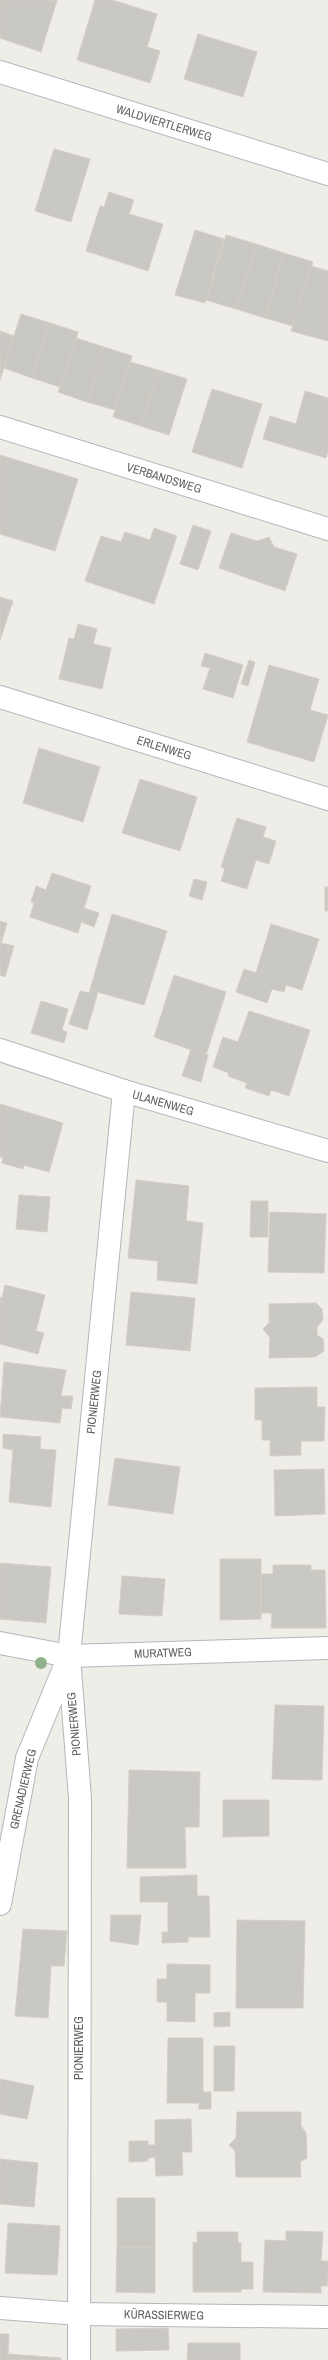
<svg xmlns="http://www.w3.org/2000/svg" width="328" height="2360" font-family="'Archivo Narrow',sans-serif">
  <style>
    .building { fill: #cac8c3; stroke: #d3cfc6 }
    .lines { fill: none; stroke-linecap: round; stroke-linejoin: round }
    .minor-casing { stroke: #b4b6ba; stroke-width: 24 }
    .minor { stroke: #fff; stroke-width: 22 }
    .tree { fill: #8fb28d }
    .labels { text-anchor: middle; stroke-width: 3; stroke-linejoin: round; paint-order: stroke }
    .street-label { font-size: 12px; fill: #5e6165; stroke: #fff }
  </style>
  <rect width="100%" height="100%" fill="#efede7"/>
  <g class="building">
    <polygon points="0,0 57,0 41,52 0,38"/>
    <polygon points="95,0 112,0 157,14 147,47 160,51 150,83 77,60"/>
    <polygon points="198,34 257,52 243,97 184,79"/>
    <polygon points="54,149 90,159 71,222 35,211"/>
    <polygon points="109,192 134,200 129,214 163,224 148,271 86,251 100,206 104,207"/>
    <polygon points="195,230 224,239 205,303 175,295"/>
    <polygon points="226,235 256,244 236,309 206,300"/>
    <polygon points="256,244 284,253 265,318 236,309"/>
    <polygon points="284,253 313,262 293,326 265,318"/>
    <polygon points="311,266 328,271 328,341 291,331"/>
    <polygon points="21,314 50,323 32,378 4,368"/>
    <polygon points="50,323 78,332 60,387 32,378"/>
    <polygon points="0,331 14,336 0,380"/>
    <polygon points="76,338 104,347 87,402 58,392"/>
    <polygon points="104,347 132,356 115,410 87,402"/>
    <polygon points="130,362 158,370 141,426 113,417"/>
    <polygon points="158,370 187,379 169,435 141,426"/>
    <polygon points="212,389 262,404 242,468 192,452"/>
    <polygon points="305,391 328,398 328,451 326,458 263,439 270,416 296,424"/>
    <polygon points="0,455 78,479 55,551 0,534"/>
    <polygon points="193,525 211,531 198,570 180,564"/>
    <polygon points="154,528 177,536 154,604 85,581 101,536 121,542 125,532 150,540"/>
    <polygon points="231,533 257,541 269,537 274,547 297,554 285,591 219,568"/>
    <polygon points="0,597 13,601 0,640"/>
    <polygon points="78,624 97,629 93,644 111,648 102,689 59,679 69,638 74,639"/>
    <polygon points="205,653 243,665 233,698 203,689 210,668 201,666"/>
    <polygon points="249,660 255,662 248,686 241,684"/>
    <polygon points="269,665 319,679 310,710 328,715 314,762 247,742"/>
    <polygon points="39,748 100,767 83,822 23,803"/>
    <polygon points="140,779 197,797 180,851 122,833"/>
    <polygon points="237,818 266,827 263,837 276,841 269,864 256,860 247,889 221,881 225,869 221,867"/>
    <polygon points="52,873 91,886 84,908 99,913 94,927 81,922 78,933 30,917 34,903 31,902 36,886 46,890"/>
    <polygon points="194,879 207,882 202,900 189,896"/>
    <rect x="325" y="887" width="3" height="24"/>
    <polygon points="112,914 167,931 144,1005 90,990"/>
    <polygon points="0,921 7,923 1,943 14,946 5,977 0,975"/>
    <polygon points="271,924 319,939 302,990 286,985 284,992 272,989 267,1003 236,992 244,969 256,973"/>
    <polygon points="174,975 226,992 206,1055 154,1037"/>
    <polygon points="90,990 98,992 87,1030 69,1024 80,991 89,993"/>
    <polygon points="41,1001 68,1009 62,1030 67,1032 64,1043 31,1033"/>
    <polygon points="249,1011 310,1030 289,1096 271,1090 269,1096 245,1088 247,1083 228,1076 229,1073 213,1067 223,1037 238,1042"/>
    <polygon points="191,1049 208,1055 201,1082 182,1076"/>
    <polygon points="0,1104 63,1123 49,1172 24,1165 23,1169 2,1163 3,1158 0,1157"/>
    <polygon points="136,1180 189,1186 186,1221 203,1223 197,1284 157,1280 158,1261 128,1258"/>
    <polygon points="19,1195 50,1197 47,1232 16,1229"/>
    <polygon points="251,1201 268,1201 268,1237 250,1237"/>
    <polygon points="270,1212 326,1214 324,1273 268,1272"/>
    <polygon points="5,1285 45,1295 36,1331 44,1333 38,1354 0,1344 0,1297 2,1298"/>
    <polygon points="131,1292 195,1298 190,1351 126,1345"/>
    <polygon points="316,1303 322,1309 323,1320 317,1327 317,1335 323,1339 324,1351 315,1357 269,1358 270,1338 263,1329 269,1323 269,1304"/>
    <polygon points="4,1362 66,1370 61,1396 73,1396 71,1409 62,1408 60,1423 0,1417"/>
    <polygon points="317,1387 317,1407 325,1407 324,1441 301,1441 301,1455 270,1456 270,1440 262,1440 262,1420 255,1420 255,1388"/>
    <polygon points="3,1434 41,1437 40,1449 56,1450 51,1507 9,1502 13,1450 3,1448"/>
    <polygon points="115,1458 180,1467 173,1514 108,1505"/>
    <polygon points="324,1469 325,1514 275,1516 274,1470"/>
    <polygon points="220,1559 261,1559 261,1619 220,1620"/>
    <polygon points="0,1563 51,1567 46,1623 0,1619"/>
    <polygon points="273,1565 311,1565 311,1570 325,1570 326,1628 271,1628 272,1613 261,1613 261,1574 273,1574"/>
    <polygon points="122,1576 165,1579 162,1616 119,1614"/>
    <polygon points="275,1705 324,1706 322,1780 272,1779"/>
    <polygon points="129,1770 200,1772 199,1827 185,1827 186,1868 127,1868"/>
    <polygon points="223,1800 269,1800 269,1836 223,1837"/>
    <polygon points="197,1875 197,1896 209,1896 210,1937 188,1937 188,1942 162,1943 162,1932 168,1932 168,1902 140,1902 140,1877"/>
    <polygon points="111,1915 141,1915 138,1945 110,1941"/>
    <polygon points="237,1920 305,1921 303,2008 236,2008"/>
    <polygon points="23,1929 67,1931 64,1966 51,1966 48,2018 15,2016"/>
    <polygon points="167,1964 210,1965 210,1993 195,1993 195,2022 167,2021 167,2002 157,2002 157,1979 167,1979"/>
    <polygon points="230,2012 230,2026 214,2027 214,2013"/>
    <polygon points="168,2038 203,2038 203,2092 211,2092 211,2109 199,2109 199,2103 167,2103"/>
    <polygon points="214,2046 235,2046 234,2091 214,2091"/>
    <polygon points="0,2079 34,2086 27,2119 0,2114"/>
    <polygon points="237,2112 301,2112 301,2126 306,2133 307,2158 300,2162 301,2177 236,2177 235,2151 229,2145 236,2138"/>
    <polygon points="191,2119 192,2152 182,2152 183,2175 156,2176 155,2157 148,2158 148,2161 129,2162 129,2141 148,2141 148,2145 155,2145 155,2120"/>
    <polygon points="0,2159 38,2163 34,2207 0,2204"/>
    <rect x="117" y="2198" width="38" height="49"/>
    <polygon points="8,2223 60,2226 57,2275 5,2273"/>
    <polygon points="286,2231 323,2232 321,2261 328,2261 328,2274 327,2286 321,2286 321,2293 263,2292 265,2240 286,2241"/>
    <polygon points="197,2232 238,2232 238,2243 241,2243 241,2262 253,2262 253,2289 241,2289 241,2292 193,2292 193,2242 197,2243"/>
    <polygon points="117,2247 155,2247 155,2293 116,2292"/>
    <polygon points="168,2328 169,2350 116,2351 116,2329"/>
    <polygon points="0,2334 9,2334 8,2354 61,2358 61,2360 0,2360"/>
    <polygon points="188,2343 240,2343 240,2360 187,2360"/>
  </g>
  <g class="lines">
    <g class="minor-casing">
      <g id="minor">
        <polyline points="0,72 328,174"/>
        <polyline points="0,427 328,529"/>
        <polyline points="0,697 328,799"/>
        <polyline points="0,1050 124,1091 328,1151"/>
        <polyline points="0,1643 69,1656 328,1648"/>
        <polyline points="0,1904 27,1758 67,1661"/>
        <polyline points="0,2308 78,2314 328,2317"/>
        <polyline points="79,2360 80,1798 69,1656 124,1091"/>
      </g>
    </g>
    <use href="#minor" class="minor"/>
  </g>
  <circle class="tree" cx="41" cy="1663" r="6"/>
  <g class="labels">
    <g class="street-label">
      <text transform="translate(164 123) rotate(17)" y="4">WALDVIERTLERWEG</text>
      <text transform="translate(164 478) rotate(17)" y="4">VERBANDSWEG</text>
      <text transform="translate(164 748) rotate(17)" y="4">ERLENWEG</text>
      <text transform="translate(163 1103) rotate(16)" y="4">ULANENWEG</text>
      <text transform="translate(94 1402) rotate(-84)" y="4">PIONIERWEG</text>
      <text transform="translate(163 1653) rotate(-2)" y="4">MURATWEG</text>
      <text transform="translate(74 1724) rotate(-95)" y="4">PIONIERWEG</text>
      <text transform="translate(23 1789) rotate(-77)" y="4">GRENADIERWEG</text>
      <text transform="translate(79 2048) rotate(-90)" y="4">PIONIERWEG</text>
      <text transform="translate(164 2315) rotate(1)" y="4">KÜRASSIERWEG</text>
    </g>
  </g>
</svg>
